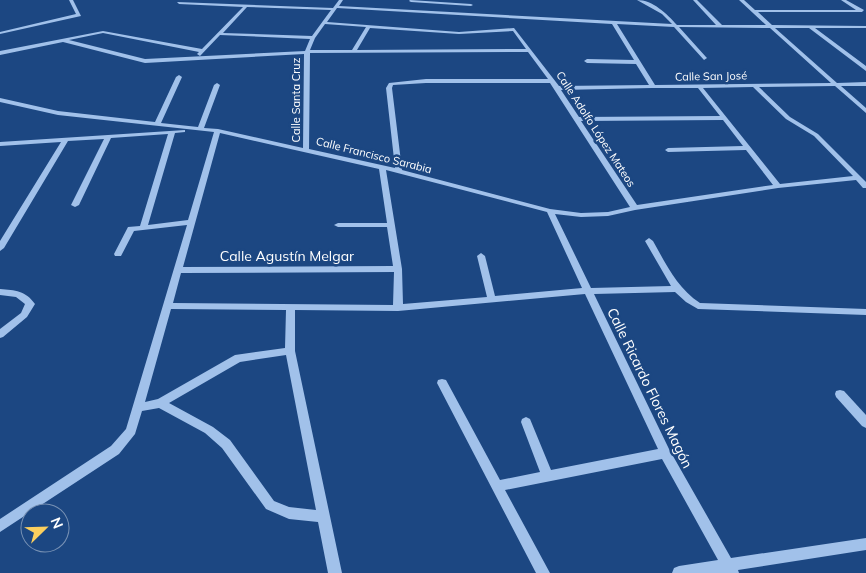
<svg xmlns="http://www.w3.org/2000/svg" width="866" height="573" font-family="Mulish,sans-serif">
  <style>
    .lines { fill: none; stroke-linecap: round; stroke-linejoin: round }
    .minor { fill: #a1c1ea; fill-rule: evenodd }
    .labels { text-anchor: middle; stroke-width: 5; stroke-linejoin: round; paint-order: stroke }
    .far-street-label { font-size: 11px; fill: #fff; stroke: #1c4782 }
    .street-label { font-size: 14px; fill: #fff; stroke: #1c4782 }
  </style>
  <rect width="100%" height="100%" fill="#1c4782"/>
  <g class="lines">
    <g class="minor">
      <polygon points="69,0 73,0 81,16 0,34 0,32 76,14"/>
      <path d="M339 0H343L339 6 672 24 662 14 637 0C653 0 667 14 677 25H716L693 0H697L722 25H766L739 0H744L755 10H856L841 0H846L864 10 862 12H758L772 25 866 26V28H815L866 66V71L809 28H775L837 83 866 82V86H841L866 108V113L835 86 759 87 790 117 818 134 866 182V188H863L856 180 778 188 635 210 608 216 581 217 555 214 591 288 671 286 645 241 649 238 653 241C666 264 677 288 700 303L866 309V315L698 309 686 302 675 292 594 294 669 449 731 558 866 538V550L738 570 739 573H672L674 568 679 566 718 560 662 459 505 490 550 573H536L437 383 438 380 442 379 446 380 500 480 540 472 521 422 522 419 526 417 530 419 551 470 658 449 585 294 398 311 295 310V351L342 573H328L318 522 289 519 266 509 222 448 205 433 159 408 142 411 135 434 119 454 0 532V519L111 446 126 429 187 225 134 231 121 256H115L114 254 128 227 140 226 168 134 111 138 79 205 75 207 71 205 104 139 68 141 4 248 0 251V241L61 142 0 146V142L185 130V132L175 133 148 225 188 220 214 132 58 115 0 102V98L58 111 155 122 176 77 179 75 182 77 161 123 198 127 214 85 217 83 220 85 204 128 218 129 303 148 304 54 145 63 63 42 0 55V51L103 31 202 49 243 7 179 4 177 2 333 8ZM247 7 331 10 312 36 223 33ZM337 8 612 24 634 60 587 59 584 61 587 63 636 64 649 85 559 86 514 28 459 32 327 22ZM325 24 366 27 352 50H310L315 38ZM617 24 674 27 704 60 707 58 706 57 679 27 770 28 831 83 655 85ZM370 28 459 34 513 31 526 49 357 50ZM103 33 199 52 197 54 200 56 220 35 310 39 305 51 145 59 69 40ZM528 52 548 79H426L389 83 386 88 395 168 309 149 310 53ZM426 83H550L630 207 608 212 581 213 550 209 402 170 392 88 393 85ZM753 87 786 119 814 136 853 176 780 184 703 88ZM652 88H698L720 116 579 117 561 90ZM723 120 743 146 668 148 665 150 668 152 746 150 773 185 637 205 581 121ZM220 133 379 169 387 223H338L334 225 338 227H387L393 266 183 267ZM386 170 547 212 582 288 495 296 485 256 481 253 477 256 487 297 403 304 402 269ZM394 272 393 305 173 303 181 273ZM171 309 286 310 285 348 235 355 158 399 145 402ZM286 355 316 510 289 507 274 501 230 440 213 427 169 403 240 362Z"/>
      <polygon points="410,0 471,4 473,5 471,6 411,2 409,1"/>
      <path d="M0 289C15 290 26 291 35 304L27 317 3 337 0 338V329L21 313 25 304 16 297 0 295Z"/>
      <polygon points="840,390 844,391 866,415 866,428 862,426 836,397 835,394 836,391"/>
    </g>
  </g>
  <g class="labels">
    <g class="far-street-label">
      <text transform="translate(711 76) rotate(-1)" y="4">Calle San José</text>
      <text transform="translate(296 100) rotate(-90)" y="4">Calle Santa Cruz</text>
      <text transform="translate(596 129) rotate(57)" y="4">Calle Adolfo López Mateos</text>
      <text transform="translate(374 155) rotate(14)" y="4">Calle Francisco Sarabia</text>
    </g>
    <g class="street-label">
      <text x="287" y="261">Calle Agustín Melgar</text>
      <text transform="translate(650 388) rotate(64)" y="5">Calle Ricardo Flores Magón</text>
    </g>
  </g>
  <g transform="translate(45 528) rotate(67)"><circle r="24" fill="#1c4782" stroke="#7791b4"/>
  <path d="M0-4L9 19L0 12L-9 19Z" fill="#fbcf5e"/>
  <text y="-8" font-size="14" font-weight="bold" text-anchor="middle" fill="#ffffff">N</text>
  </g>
</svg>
